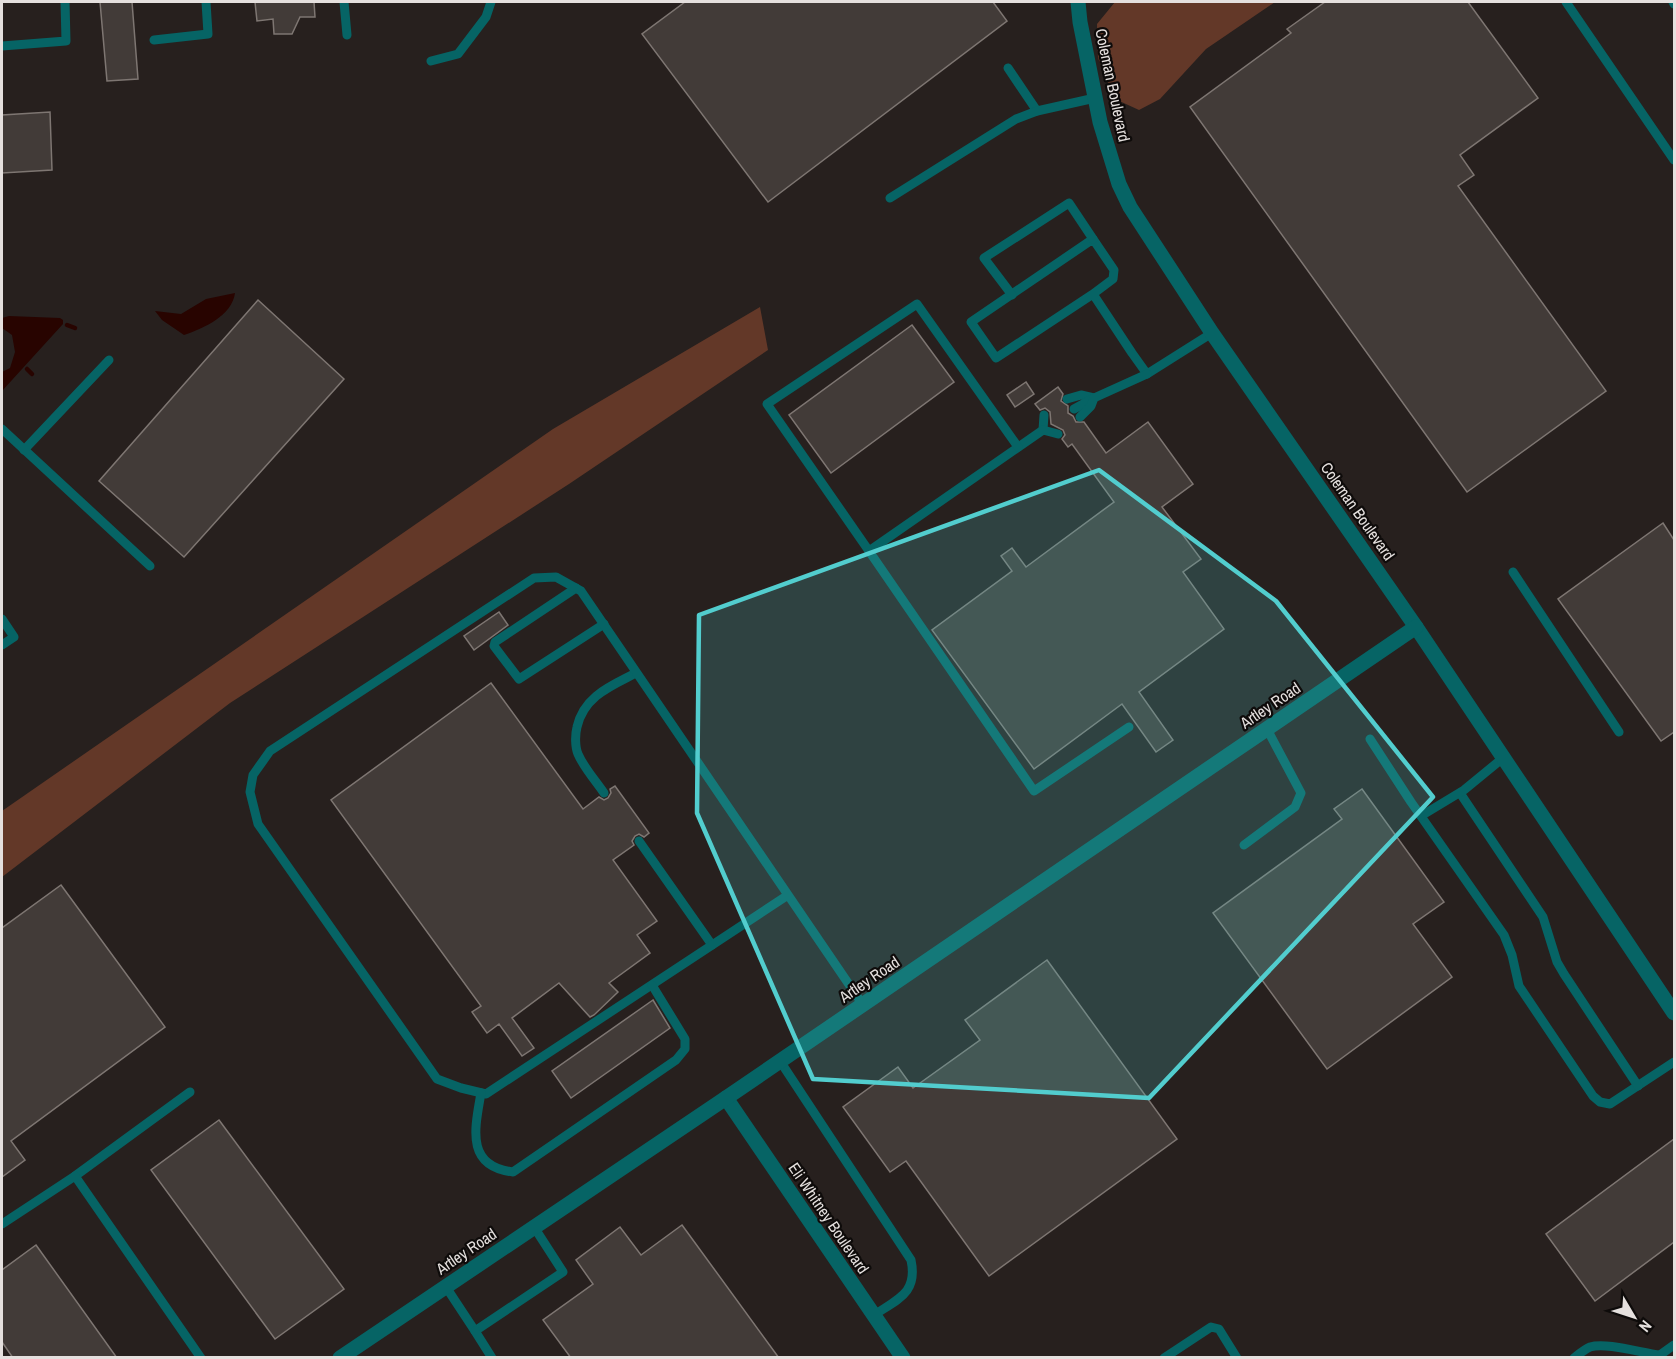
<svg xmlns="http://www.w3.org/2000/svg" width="1676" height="1359" font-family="'Archivo Narrow',sans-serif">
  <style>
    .green { fill: #633828 }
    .water { fill: #280400 }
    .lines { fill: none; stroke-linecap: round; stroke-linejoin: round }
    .stream { stroke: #280400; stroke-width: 4.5 }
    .building { fill: #423b38; stroke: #7e7672; stroke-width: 1.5 }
    .lane { stroke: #066465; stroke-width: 9 }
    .street { stroke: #066465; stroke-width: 15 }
    .marked { fill: #52cdce; fill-opacity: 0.2; stroke: #52cdce; stroke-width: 4.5; stroke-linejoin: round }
    .labels { text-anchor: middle; stroke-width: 4.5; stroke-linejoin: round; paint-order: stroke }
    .street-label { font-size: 16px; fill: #e5e0de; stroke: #0e0b0a }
  </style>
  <rect width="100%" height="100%" fill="#27201e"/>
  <g class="green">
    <polygon points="1115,2 1275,2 1206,49 1160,99 1139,110 1115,99 1098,58 1097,24"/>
    <polygon points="760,307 768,350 569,484 230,703 2,877 2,811 553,429"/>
  </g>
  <g class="water">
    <path d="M235 293C232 316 204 328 184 335L162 320 155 311 181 314 206 299Z"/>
    <polygon points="9,316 60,318 63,320 63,324 2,391 2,372 10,368 15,352 12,335 2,328 2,318"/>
  </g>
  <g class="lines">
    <g class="stream">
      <polyline points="67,325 75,328"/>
      <polyline points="27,369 32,374"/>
    </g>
  </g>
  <g class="building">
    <polygon points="100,2 132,2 138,79 107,81"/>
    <polygon points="255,2 314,2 315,17 300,17 292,34 274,34 273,19 257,21"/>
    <polygon points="685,2 993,2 1007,21 768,202 642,34"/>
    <polygon points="1325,2 1468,2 1538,98 1460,155 1474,175 1458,186 1606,391 1467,492 1190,107 1291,33 1287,29"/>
    <polygon points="50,112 52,170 2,173 2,115"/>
    <polygon points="258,300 344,379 184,557 99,481"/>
    <polygon points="912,325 954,382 831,473 789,415"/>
    <polygon points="1026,382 1034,394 1015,407 1007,395"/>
    <polygon points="1058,387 1063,394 1061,401 1068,406 1068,413 1073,416 1076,422 1084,422 1106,453 1148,422 1193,484 1162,507 1201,559 1183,572 1224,629 1139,692 1173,740 1156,752 1122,704 1034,769 932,630 1012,571 1001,556 1012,548 1026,567 1114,502 1072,444 1068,447 1062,439 1065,435 1063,430 1051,424 1050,412 1045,408 1040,410 1035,404"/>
    <polygon points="1663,523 1674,540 1674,732 1661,741 1558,599"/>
    <polygon points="499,612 508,625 474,650 464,636"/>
    <polygon points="491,683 583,809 599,797 604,800 608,798 611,793 610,789 615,786 649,833 644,837 639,834 635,836 632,841 634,845 613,860 657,921 637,935 650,953 609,983 618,992 594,1015 590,1017 559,983 512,1018 534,1048 522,1056 499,1024 487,1033 472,1012 481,1006 331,800"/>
    <polygon points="1362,789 1444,902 1413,924 1452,977 1327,1069 1213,913 1342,819 1334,809"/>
    <polygon points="61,885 165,1027 11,1141 25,1160 2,1177 2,928"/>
    <polygon points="1047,960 1177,1139 989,1276 906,1161 890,1172 843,1107 898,1067 913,1088 980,1040 965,1020"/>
    <polygon points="653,1000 670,1028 571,1098 552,1071"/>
    <polygon points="219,1120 344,1289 275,1339 151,1170"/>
    <polygon points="1674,1139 1674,1242 1595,1301 1546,1234"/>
    <polygon points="682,1225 779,1358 571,1358 543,1320 593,1284 576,1260 620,1227 641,1255"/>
    <polygon points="36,1245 117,1358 13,1358 2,1342 2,1270"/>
  </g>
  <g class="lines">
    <g class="lane">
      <polyline points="344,2 347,35"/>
      <polyline points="1566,2 1674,160"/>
      <polyline points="1673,2 1674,4"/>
      <polyline points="154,40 208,34 206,2"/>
      <polyline points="2,46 66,41 65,2"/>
      <polyline points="431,61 458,54 486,17 491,2"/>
      <polyline points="1008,68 1037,111"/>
      <polyline points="890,198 1016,119 1037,111 1095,98"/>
      <polyline points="1093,294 1113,279 1114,270 1093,239 971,322 996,358 1093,294 1132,353 1147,374 1212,333"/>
      <polyline points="1012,295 984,258 1069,203 1093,239"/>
      <polyline points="1067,399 1081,395 1094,398"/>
      <polyline points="1074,409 1094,398"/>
      <polyline points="1080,417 1091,406 1094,398 1147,374"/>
      <polyline points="2,429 150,566"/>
      <polyline points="1043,430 1044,415"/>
      <polyline points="1058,434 1043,430 869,551 1034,791 1129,727"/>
      <polyline points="24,450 109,360"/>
      <polyline points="869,551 767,404 917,304 1018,447"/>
      <polyline points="1513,572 1619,732"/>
      <polyline points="576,588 495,642 494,646 519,679 604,624"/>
      <polyline points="2,619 14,637 2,645"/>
      <polyline points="1370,739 1411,802 1504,935 1512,955 1519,986 1593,1096 1600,1102 1610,1104 1674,1062"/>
      <path d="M604 793C596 781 584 768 578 754 575 747 575 735 577 727 584 696 611 686 636 673"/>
      <polyline points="1460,793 1543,917 1557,962 1564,974 1638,1086"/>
      <polyline points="1421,816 1464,790 1503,758"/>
      <polyline points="639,841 712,945"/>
      <polyline points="1244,845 1295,807 1301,793 1267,729"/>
      <polyline points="788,895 486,1094 461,1088 437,1079 258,824 250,792 253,775 270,751 534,578 556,577 581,591 863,1005"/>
      <path d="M780 1061 911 1260C918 1293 898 1299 874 1315"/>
      <path d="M481 1093C475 1128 465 1166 513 1172L676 1060 685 1049V1039L652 985"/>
      <polyline points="75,1176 190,1092"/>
      <polyline points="2,1224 75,1176 201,1358"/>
      <polyline points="446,1287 475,1331 563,1272 534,1227"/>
      <polyline points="475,1331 492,1358"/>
      <polyline points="1164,1358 1211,1327 1219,1329 1237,1358"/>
      <path d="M1574 1358C1579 1354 1585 1349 1590 1347 1606 1342 1642 1353 1660 1355L1674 1345"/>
    </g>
    <g class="street">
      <polyline points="1078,2 1080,22 1100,122 1119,184 1130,207 1212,333 1416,627 1674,1013"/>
      <polyline points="726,1098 903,1358"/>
      <polyline points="340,1358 726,1098 1416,627"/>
    </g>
  </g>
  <path class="marked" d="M1099 470 1276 601 1433 797 1149 1098 813 1079 697 813 699 615Z"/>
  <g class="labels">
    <g class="street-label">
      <text transform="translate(1113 85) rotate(78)" y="6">Coleman Boulevard</text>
      <text transform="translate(1358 511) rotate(55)" y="6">Coleman Boulevard</text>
      <text transform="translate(1270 705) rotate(-34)" y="6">Artley Road</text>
      <text transform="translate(869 979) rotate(-34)" y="6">Artley Road</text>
      <text transform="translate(829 1218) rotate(56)" y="6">Eli Whitney Boulevard</text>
      <text transform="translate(466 1251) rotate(-34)" y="6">Artley Road</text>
    </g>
  </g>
  <rect width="1676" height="1359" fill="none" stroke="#e5e0de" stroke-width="6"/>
  <g transform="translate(1634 1317) rotate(129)" stroke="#0e0b0a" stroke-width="4.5" paint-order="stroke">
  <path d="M0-4.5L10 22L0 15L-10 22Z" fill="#e5e0de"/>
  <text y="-9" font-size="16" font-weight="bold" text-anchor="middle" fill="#e5e0de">N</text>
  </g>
</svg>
